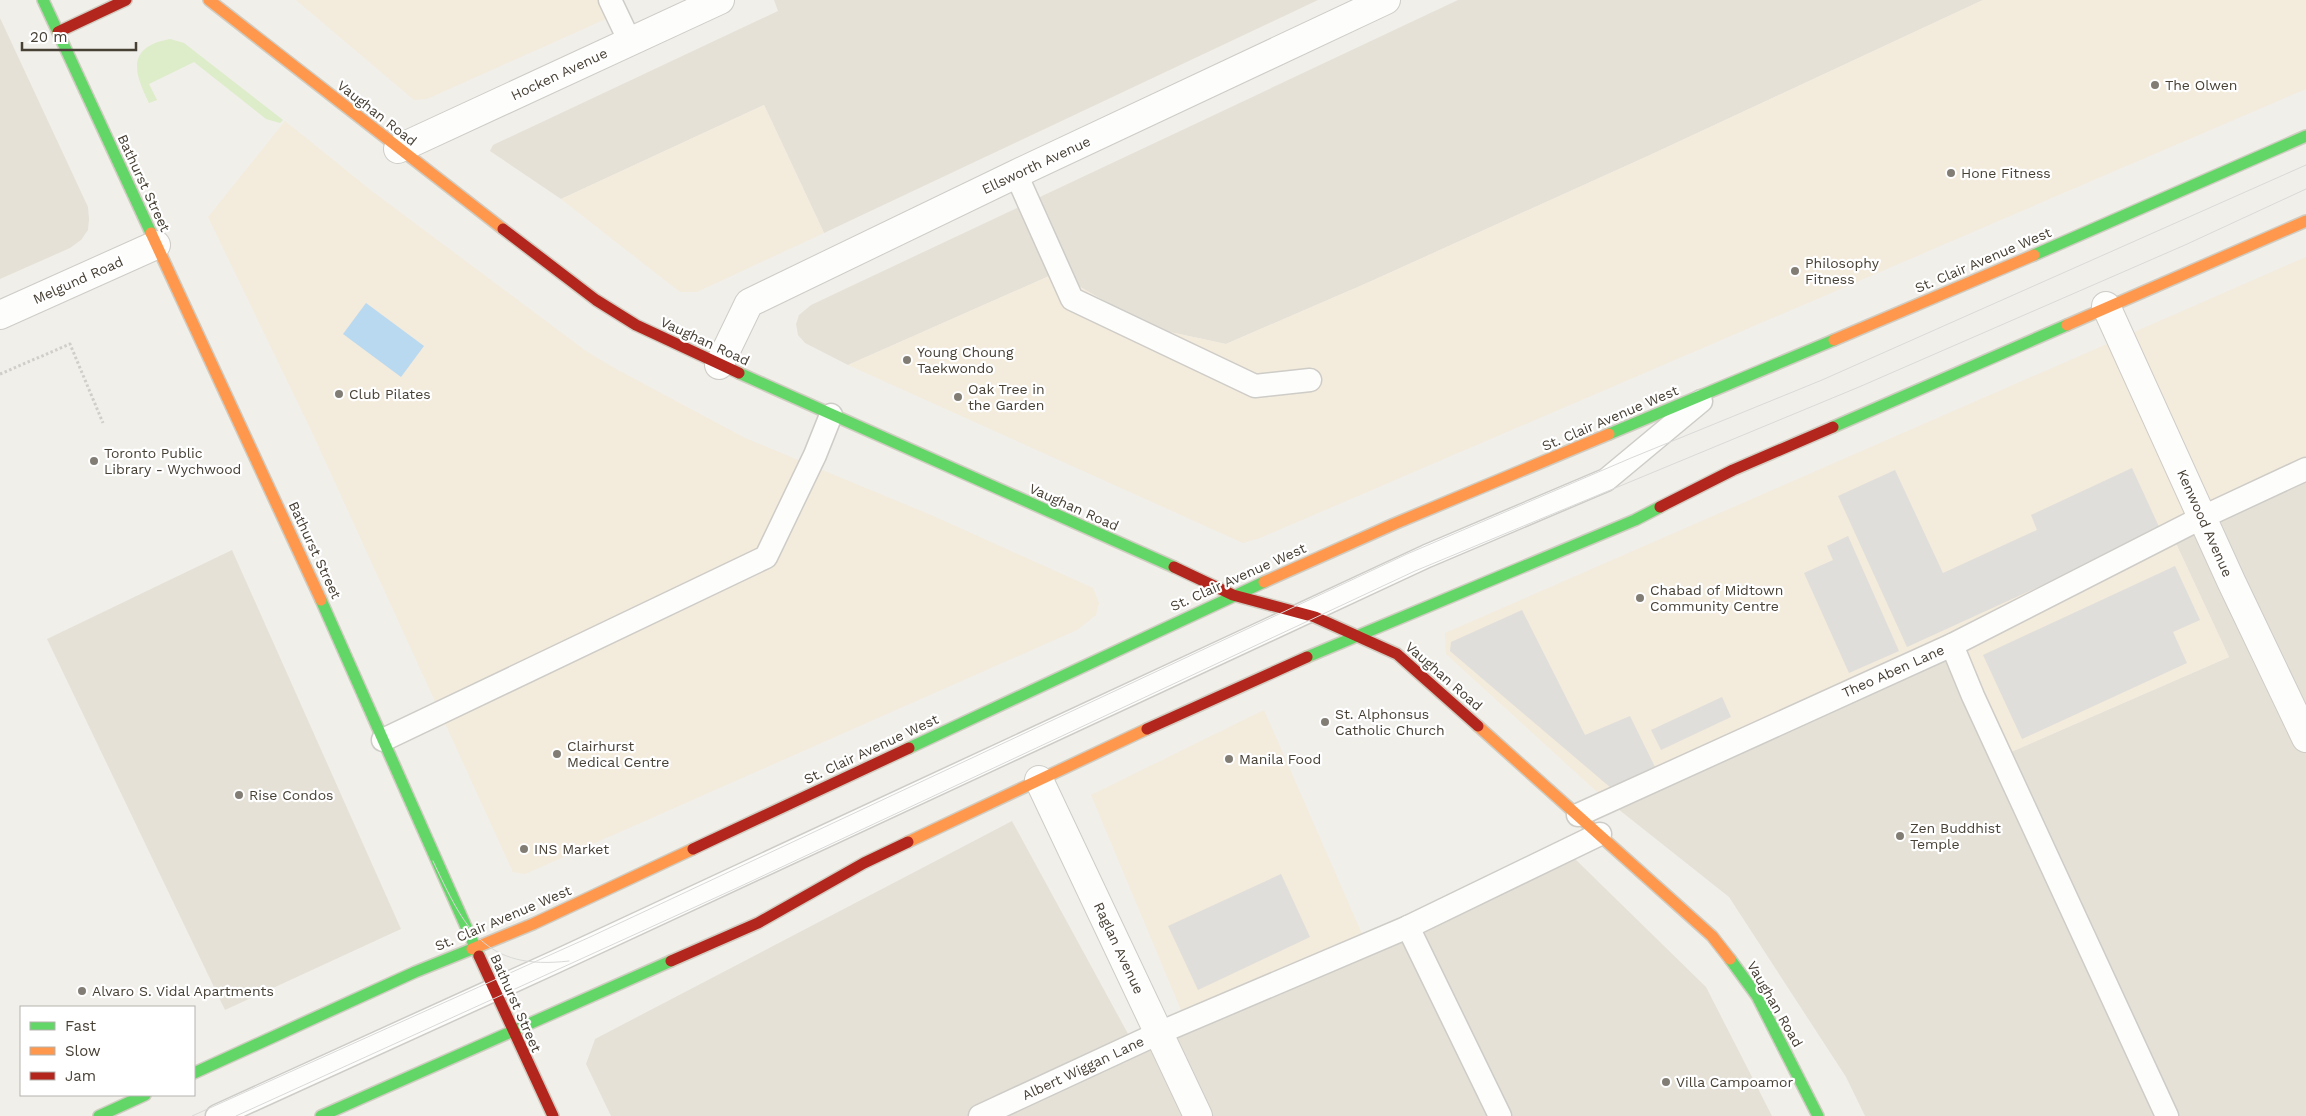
<svg xmlns="http://www.w3.org/2000/svg" width="2306" height="1116" font-family="'Work Sans',sans-serif">
  <style>
    .residential { fill: #e5e1d7 }
    .commercial { fill: #f3ebdc }
    .green { fill: #ddecc9 }
    .parking { fill: #dfdeda }
    .water { fill: #b9d9f0 }
    .lines { fill: none; stroke-linecap: round; stroke-linejoin: round }
    .lane-casing { stroke: #ceccc7; stroke-width: 25 }
    .street-casing { stroke: #ceccc7; stroke-width: 30 }
    .fast-casing { stroke: #d0ccc1; stroke-width: 14 }
    .slow-casing { stroke: #d0ccc1; stroke-width: 14 }
    .jam-casing { stroke: #d0ccc1; stroke-width: 14 }
    .path { stroke: #d1ceca; stroke-width: 3; stroke-dasharray: 2.5 2.5; stroke-linecap: butt }
    .lane { stroke: #fdfdfc; stroke-width: 22 }
    .street { stroke: #fdfdfc; stroke-width: 28 }
    .fast { stroke: #63d668; stroke-width: 11 }
    .slow { stroke: #ff974d; stroke-width: 11 }
    .jam { stroke: #b3261e; stroke-width: 11 }
    .tram { stroke: #d9d9d8; stroke-width: 1 }
    .poi-dot { fill: #827d74; stroke: #fff; stroke-width: 2 }
    .labels { text-anchor: middle; stroke-width: 4.5; stroke-linejoin: round; paint-order: stroke }
    .street-label { font-size: 14px; fill: #474035; stroke: #fff }
    .poi-label { font-size: 14px; fill: #474035; stroke: #fff; text-anchor: start }
  </style>
  <rect width="100%" height="100%" fill="#f0efea"/>
  <g class="residential">
    <polygon points="774,0 1318,0 824,233 764,105 561,199 490,151 493,145 778,11"/>
    <polygon points="1458,0 1983,0 1650,155 1367,283 1226,344 1151,328 1056,273 848,365 805,343 798,335 796,324 799,315 811,305"/>
    <polygon points="0,18 88,207 89,219 88,230 81,240 70,248 0,279"/>
    <polygon points="2306,472 2306,1116 1865,1116 1846,1077 1729,897 1608,801 1947,641 2004,755 2229,657 2172,535"/>
    <polygon points="232,550 401,929 225,1010 47,639"/>
    <polygon points="1012,821 1139,1054 1571,855 1706,987 1772,1116 611,1116 586,1064 595,1039"/>
  </g>
  <g class="commercial">
    <polygon points="296,0 600,0 608,18 427,99 414,100"/>
    <polygon points="1983,0 2306,0 2306,89 1260,538 1243,543 848,365 1056,273 1151,328 1226,344 1367,283 1650,155"/>
    <polygon points="764,105 824,233 697,292 680,292 561,199"/>
    <polygon points="285,121 373,192 495,283 586,351 616,369 745,438 931,515 1093,588 1099,603 1096,615 1077,630 525,874 513,872 311,430 208,217"/>
    <polygon points="2306,257 2306,472 2172,535 2229,657 2004,755 1947,641 1607,801 1446,654 1445,633"/>
    <polygon points="1264,710 1369,950 1189,1029 1091,795"/>
  </g>
  <path class="green" d="M170 39 184 43 283 120 280 123 266 119 194 62 149 84 157 100 149 103C133 71 127 47 170 39Z"/>
  <g class="parking">
    <polygon points="2132,468 2161,531 1907,647 1838,496 1895,470 1943,573 2037,530 2031,515"/>
    <polygon points="1848,536 1899,651 1849,673 1804,573 1833,560 1827,546"/>
    <polygon points="2175,566 2200,620 2173,632 2187,663 2022,739 1983,655"/>
    <polygon points="1522,610 1585,735 1630,716 1656,769 1611,788 1450,651 1451,642"/>
    <polygon points="1722,697 1731,717 1661,750 1651,730"/>
    <polygon points="1281,874 1310,937 1198,990 1168,926"/>
  </g>
  <polygon class="water" points="366,303 424,346 401,377 343,334"/>
  <g class="lines">
    <g class="lane-casing">
      <g id="lane">
        <polyline points="610,0 630,42"/>
        <polyline points="1016,174 1072,299 1255,386 1310,380"/>
        <polyline points="1952,645 1973,696 2167,1116"/>
        <polyline points="383,740 766,557 815,455 831,415"/>
        <polyline points="1578,815 1952,645 2203,517 2306,469"/>
        <polyline points="1408,927 1500,1116"/>
        <polyline points="217,1116 555,962 1427,556 1606,480 1701,401"/>
        <polyline points="980,1116 1159,1033 1408,927 1600,834"/>
      </g>
    </g>
    <g class="street-casing">
      <g id="street">
        <polyline points="398,149 720,0"/>
        <polyline points="2106,306 2231,581 2306,738"/>
        <polyline points="0,315 156,245"/>
        <polyline points="719,365 749,303 1016,174 1386,0"/>
        <polyline points="1039,780 1198,1116"/>
      </g>
    </g>
    <g class="fast-casing">
      <g id="fast">
        <polyline points="43,0 151,233"/>
        <polyline points="2034,255 2306,136"/>
        <polyline points="739,373 1174,567"/>
        <polyline points="1833,427 2067,325"/>
        <polyline points="1609,434 1834,340"/>
        <polyline points="321,600 479,956"/>
        <polyline points="1307,657 1635,520 1660,507"/>
        <polyline points="909,748 1264,582"/>
        <polyline points="1730,959 1757,996 1818,1116"/>
        <polyline points="194,1073 415,972 472,949"/>
        <polyline points="99,1116 145,1095"/>
        <polyline points="321,1116 671,961"/>
      </g>
    </g>
    <g class="slow-casing">
      <g id="slow">
        <polyline points="209,0 503,229"/>
        <polyline points="151,233 321,600"/>
        <polyline points="2067,325 2306,221"/>
        <polyline points="1834,340 2034,255"/>
        <polyline points="1264,582 1394,524 1609,434"/>
        <polyline points="1478,726 1712,936 1730,959"/>
        <polyline points="908,842 1147,729"/>
        <polyline points="472,949 533,924 693,849"/>
      </g>
    </g>
    <g class="jam-casing">
      <g id="jam">
        <polyline points="58,32 126,0"/>
        <polyline points="503,229 596,300 636,325 739,373"/>
        <polyline points="1660,507 1733,470 1833,427"/>
        <polyline points="1174,567 1233,595 1315,617 1397,654 1478,726"/>
        <polyline points="1147,729 1307,657"/>
        <polyline points="693,849 909,748"/>
        <polyline points="479,956 553,1116"/>
        <polyline points="671,961 758,923 864,863 908,842"/>
      </g>
    </g>
    <polyline class="path" points="0,374 70,344 103,423"/>
    <use href="#lane" class="lane"/>
    <use href="#street" class="street"/>
    <use href="#fast" class="fast"/>
    <use href="#slow" class="slow"/>
    <use href="#jam" class="jam"/>
    <g class="tram">
      <path d="M433 861C465 929 484 971 569 961"/>
      <polyline points="192,1116 590,937 1407,554 1631,458 1822,380 2306,165"/>
      <polyline points="236,1116 739,887 1415,571 1859,387 2185,245 2306,189"/>
    </g>
  </g>
  <g class="poi-dot">
    <circle cx="2155" cy="85" r="5"/>
    <circle cx="1951" cy="173" r="5"/>
    <circle cx="1795" cy="271" r="5"/>
    <circle cx="907" cy="360" r="5"/>
    <circle cx="339" cy="394" r="5"/>
    <circle cx="958" cy="397" r="5"/>
    <circle cx="94" cy="461" r="5"/>
    <circle cx="1640" cy="598" r="5"/>
    <circle cx="1325" cy="722" r="5"/>
    <circle cx="557" cy="754" r="5"/>
    <circle cx="1229" cy="759" r="5"/>
    <circle cx="239" cy="795" r="5"/>
    <circle cx="1900" cy="836" r="5"/>
    <circle cx="524" cy="849" r="5"/>
    <circle cx="82" cy="991" r="5"/>
    <circle cx="1666" cy="1082" r="5"/>
  </g>
  <g class="labels">
    <g class="street-label">
      <text transform="translate(559 74) rotate(-25)" y="5">Hocken Avenue</text>
      <text transform="translate(377 113) rotate(38)" y="5">Vaughan Road</text>
      <text transform="translate(1036 165) rotate(-25)" y="5">Ellsworth Avenue</text>
      <text transform="translate(144 183) rotate(65)" y="5">Bathurst Street</text>
      <text transform="translate(1983 260) rotate(-23)" y="5">St. Clair Avenue West</text>
      <text transform="translate(78 280) rotate(-24)" y="5">Melgund Road</text>
      <text transform="translate(705 341) rotate(25)" y="5">Vaughan Road</text>
      <text transform="translate(1610 418) rotate(-23)" y="5">St. Clair Avenue West</text>
      <text transform="translate(1074 507) rotate(24)" y="5">Vaughan Road</text>
      <text transform="translate(2205 523) rotate(66)" y="5">Kenwood Avenue</text>
      <text transform="translate(315 550) rotate(65)" y="5">Bathurst Street</text>
      <text transform="translate(1238 577) rotate(-24)" y="5">St. Clair Avenue West</text>
      <text transform="translate(1893 671) rotate(-24)" y="5">Theo Aben Lane</text>
      <text transform="translate(1444 676) rotate(41)" y="5">Vaughan Road</text>
      <text transform="translate(871 749) rotate(-25)" y="5">St. Clair Avenue West</text>
      <text transform="translate(503 918) rotate(-23)" y="5">St. Clair Avenue West</text>
      <text transform="translate(1119 948) rotate(65)" y="5">Raglan Avenue</text>
      <text transform="translate(516 1003) rotate(66)" y="5">Bathurst Street</text>
      <text transform="translate(1775 1004) rotate(60)" y="5">Vaughan Road</text>
      <text transform="translate(1083 1068) rotate(-25)" y="5">Albert Wiggan Lane</text>
    </g>
    <g class="poi-label">
      <text x="2165" y="90">The Olwen</text>
      <text x="1961" y="178">Hone Fitness</text>
      <text x="1805" y="268">Philosophy<tspan x="1805" dy="16">Fitness</tspan></text>
      <text x="917" y="357">Young Choung<tspan x="917" dy="16">Taekwondo</tspan></text>
      <text x="968" y="394">Oak Tree in<tspan x="968" dy="16">the Garden</tspan></text>
      <text x="349" y="399">Club Pilates</text>
      <text x="104" y="458">Toronto Public<tspan x="104" dy="16">Library - Wychwood</tspan></text>
      <text x="1650" y="595">Chabad of Midtown<tspan x="1650" dy="16">Community Centre</tspan></text>
      <text x="1335" y="719">St. Alphonsus<tspan x="1335" dy="16">Catholic Church</tspan></text>
      <text x="567" y="751">Clairhurst<tspan x="567" dy="16">Medical Centre</tspan></text>
      <text x="1239" y="764">Manila Food</text>
      <text x="249" y="800">Rise Condos</text>
      <text x="1910" y="833">Zen Buddhist<tspan x="1910" dy="16">Temple</tspan></text>
      <text x="534" y="854">INS Market</text>
      <text x="92" y="996">Alvaro S. Vidal Apartments</text>
      <text x="1676" y="1087">Villa Campoamor</text>
    </g>
  </g>
  <rect x="20" y="1006" width="175" height="90" fill="#ffffff" stroke="#b5b3ae"/>
  <rect x="30" y="1022" width="25" height="8" fill="#63d668" stroke="#b5b3ae"/>
  <text x="65" y="1031" font-size="15" fill="#474035">Fast</text>
  <rect x="30" y="1047" width="25" height="8" fill="#ff974d" stroke="#b5b3ae"/>
  <text x="65" y="1056" font-size="15" fill="#474035">Slow</text>
  <rect x="30" y="1072" width="25" height="8" fill="#b3261e" stroke="#b5b3ae"/>
  <text x="65" y="1081" font-size="15" fill="#474035">Jam</text>
  <path d="M22 42v8h114v-8" fill="none" stroke="#474035" stroke-width="2.5"/>
  <text x="30" y="42" font-size="15" fill="#474035" stroke="#ffffff" stroke-width="4" paint-order="stroke">20 m</text>
</svg>
